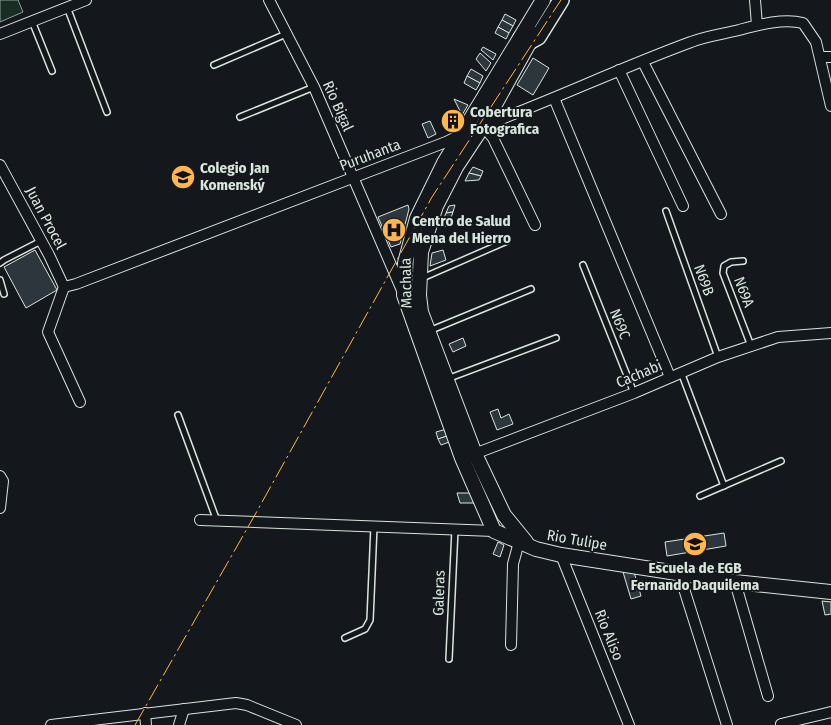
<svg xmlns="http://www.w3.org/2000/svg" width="831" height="725" font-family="'Fira Sans Condensed',sans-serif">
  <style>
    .green { fill: #1a2d24; stroke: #939e99 }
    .building { fill: #2c363c; stroke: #d8e6dc }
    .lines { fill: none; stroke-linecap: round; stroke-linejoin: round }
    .service-casing { stroke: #d8e6dc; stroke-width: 8 }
    .minor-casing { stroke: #d8e6dc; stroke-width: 12 }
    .secondary-casing { stroke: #d8e6dc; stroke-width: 16 }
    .primary-casing { stroke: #d8e6dc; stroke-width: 18 }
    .service { stroke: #14181c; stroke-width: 5 }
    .minor { stroke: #14181c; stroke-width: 10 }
    .secondary { stroke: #14181c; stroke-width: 14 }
    .primary { stroke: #14181c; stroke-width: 15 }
    .power { stroke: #ffb74d; stroke-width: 1; stroke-dasharray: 18 4 2.5 4; stroke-linecap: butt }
    .labels { text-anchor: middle; stroke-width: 4; stroke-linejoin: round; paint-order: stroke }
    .street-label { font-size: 15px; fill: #d8e6dc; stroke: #14181c }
    .poi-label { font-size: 15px; font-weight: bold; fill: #d8e6dc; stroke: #14181c; text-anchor: start }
  </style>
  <rect width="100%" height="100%" fill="#14181c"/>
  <polygon class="green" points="0,0 18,0 23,12 0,22"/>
  <g class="building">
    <polygon points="505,14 516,20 513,26 502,20"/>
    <polygon points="502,20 513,26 509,33 498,27"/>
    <polygon points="498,27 509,33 506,39 495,33"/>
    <polygon points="483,47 496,54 493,60 481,50"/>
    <polygon points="480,53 491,63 486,71 476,59"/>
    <polygon points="533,58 549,68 533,95 517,85"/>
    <polygon points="471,69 483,76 480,83 467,76"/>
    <polygon points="467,76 480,83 476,90 464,83"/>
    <polygon points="454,99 468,105 462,115"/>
    <polygon points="455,116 459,123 452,127 448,120"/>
    <polygon points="430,121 436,134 428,138 422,124"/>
    <polygon points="473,167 483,171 481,176 469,173"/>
    <polygon points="469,173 481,176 479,180 465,181"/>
    <polygon points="408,205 409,209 400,244 391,247 378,217"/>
    <polygon points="455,205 453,212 446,213 449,206"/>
    <polygon points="453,212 448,226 440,227 446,213"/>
    <polygon points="35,250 57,290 26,308 4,267"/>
    <polygon points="443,250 446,260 430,266 432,253"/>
    <polygon points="463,338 466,346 453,352 449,344"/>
    <polygon points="498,409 501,418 509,414 513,424 497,430 490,412"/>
    <polygon points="447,429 450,435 438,439 436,432"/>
    <polygon points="450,435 452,441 441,445 438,439"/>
    <polygon points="457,493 471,493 475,503 460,503"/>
    <polygon points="724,533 726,546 667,556 665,542"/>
    <polygon points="498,542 504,545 500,557 493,554"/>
    <polygon points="623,572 634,572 641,596 631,599"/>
    <polygon points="822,601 831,602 831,614 825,615"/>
  </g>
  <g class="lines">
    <g class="service-casing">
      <g id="service">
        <polyline points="67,7 107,112"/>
        <polyline points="32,21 52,71"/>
        <polyline points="214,65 286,34"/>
        <polyline points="240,117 314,87"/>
        <polyline points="666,211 718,357"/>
        <polyline points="743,261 731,262 724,266 723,273 751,346"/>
        <polyline points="0,263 4,260 41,241"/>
        <polyline points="583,265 634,393"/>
        <polyline points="420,279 507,241"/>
        <polyline points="0,280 4,294"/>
        <polyline points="429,331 531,289"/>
        <polyline points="681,372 724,486"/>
        <polyline points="447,379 556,338"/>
        <polyline points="178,415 217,521"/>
        <polyline points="700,496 781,461"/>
        <polyline points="345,638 365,629 370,620 374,526"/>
        <polyline points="449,659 455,529"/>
      </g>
    </g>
    <g class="minor-casing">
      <g id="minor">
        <polyline points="269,0 314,87 404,295 419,295"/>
        <polyline points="755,0 757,25"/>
        <polyline points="0,34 86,0"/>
        <polyline points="820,57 831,57"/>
        <polyline points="643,62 721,214"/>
        <polyline points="619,70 683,206"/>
        <polyline points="554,98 670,377"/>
        <polyline points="483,126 493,138 535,225"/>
        <path d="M480 127C551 101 620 68 691 42 706 36 723 34 739 30 758 25 783 18 803 23L816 42 831 106"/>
        <polyline points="0,165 49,255 64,287"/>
        <polyline points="64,287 76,284 446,142 462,134"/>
        <polyline points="64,287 48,332 80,402"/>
        <polyline points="469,456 634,393 718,357 778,337 831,333"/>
        <polyline points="0,476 3,481 0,508"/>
        <polyline points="200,520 494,531"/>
        <polyline points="561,555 629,725"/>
        <polyline points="679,573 727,725"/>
        <polyline points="735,582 768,696"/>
        <polyline points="511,645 513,564 519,542"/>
        <polyline points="145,713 146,725"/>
        <polyline points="781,724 831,712"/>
        <polyline points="51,725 236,703 247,705 296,725"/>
        <polyline points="179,725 184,709"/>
      </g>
    </g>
    <g class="secondary-casing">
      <g id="secondary">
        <polyline points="543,0 444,163 417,218 405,263 404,295 462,458 494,531 536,549 561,555 735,582 831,592"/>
        <polyline points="526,542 504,515 475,454 421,312 419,295 421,252 436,206 456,167 483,126 534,34"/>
      </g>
    </g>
    <g class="primary-casing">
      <polyline id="primary" points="521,38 529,42 538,37 561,0"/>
    </g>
    <use href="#service" class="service"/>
    <use href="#minor" class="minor"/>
    <use href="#secondary" class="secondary"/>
    <use href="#primary" class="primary"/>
    <polyline class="power" points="135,725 256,513 432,197 561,0"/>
  </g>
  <defs>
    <g id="building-disc" transform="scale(1.25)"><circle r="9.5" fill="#ffb74d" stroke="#14181c"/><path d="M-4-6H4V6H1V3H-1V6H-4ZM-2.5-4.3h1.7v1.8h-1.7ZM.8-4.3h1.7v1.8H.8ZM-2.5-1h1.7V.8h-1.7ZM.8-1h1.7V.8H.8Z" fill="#111"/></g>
    <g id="school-disc" transform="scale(1.25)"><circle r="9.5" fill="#ffb74d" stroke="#14181c"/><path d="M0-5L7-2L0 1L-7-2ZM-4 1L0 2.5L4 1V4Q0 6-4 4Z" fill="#111"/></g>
    <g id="hospital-disc" transform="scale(1.25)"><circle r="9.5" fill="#ffb74d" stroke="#14181c"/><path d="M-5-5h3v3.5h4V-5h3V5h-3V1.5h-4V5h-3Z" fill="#111"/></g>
  </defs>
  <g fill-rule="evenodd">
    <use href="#building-disc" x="453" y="121"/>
    <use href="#school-disc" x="183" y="177"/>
    <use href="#hospital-disc" x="394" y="230"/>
    <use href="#school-disc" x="695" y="544"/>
  </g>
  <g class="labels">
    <g class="street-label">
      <text transform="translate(338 106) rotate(66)" y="5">Rio Bigal</text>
      <text transform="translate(370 155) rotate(-21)" y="5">Puruhanta</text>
      <text transform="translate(46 218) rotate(62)" y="5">Juan Procel</text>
      <text transform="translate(704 280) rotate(70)" y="5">N69B</text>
      <text transform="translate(406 283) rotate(-91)" y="5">Machala</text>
      <text transform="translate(744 292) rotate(69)" y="5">N69A</text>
      <text transform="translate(620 324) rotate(68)" y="5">N69C</text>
      <text transform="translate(639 374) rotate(-23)" y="5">Cachabi</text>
      <text transform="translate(577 540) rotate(10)" y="5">Rio Tulipe</text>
      <text transform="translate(439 593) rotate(-88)" y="5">Galeras</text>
      <text transform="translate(609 635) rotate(68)" y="5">Rio Aliso</text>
    </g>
    <g class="poi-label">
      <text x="470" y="117">Cobertura<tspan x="470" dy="17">Fotografica</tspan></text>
      <text x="200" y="173">Colegio Jan<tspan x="200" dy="17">Komenský</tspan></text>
      <text x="412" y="226">Centro de Salud<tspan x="412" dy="17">Mena del Hierro</tspan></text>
      <text x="695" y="573" text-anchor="middle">Escuela de EGB<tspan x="695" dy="17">Fernando Daquilema</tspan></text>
    </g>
  </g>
</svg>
